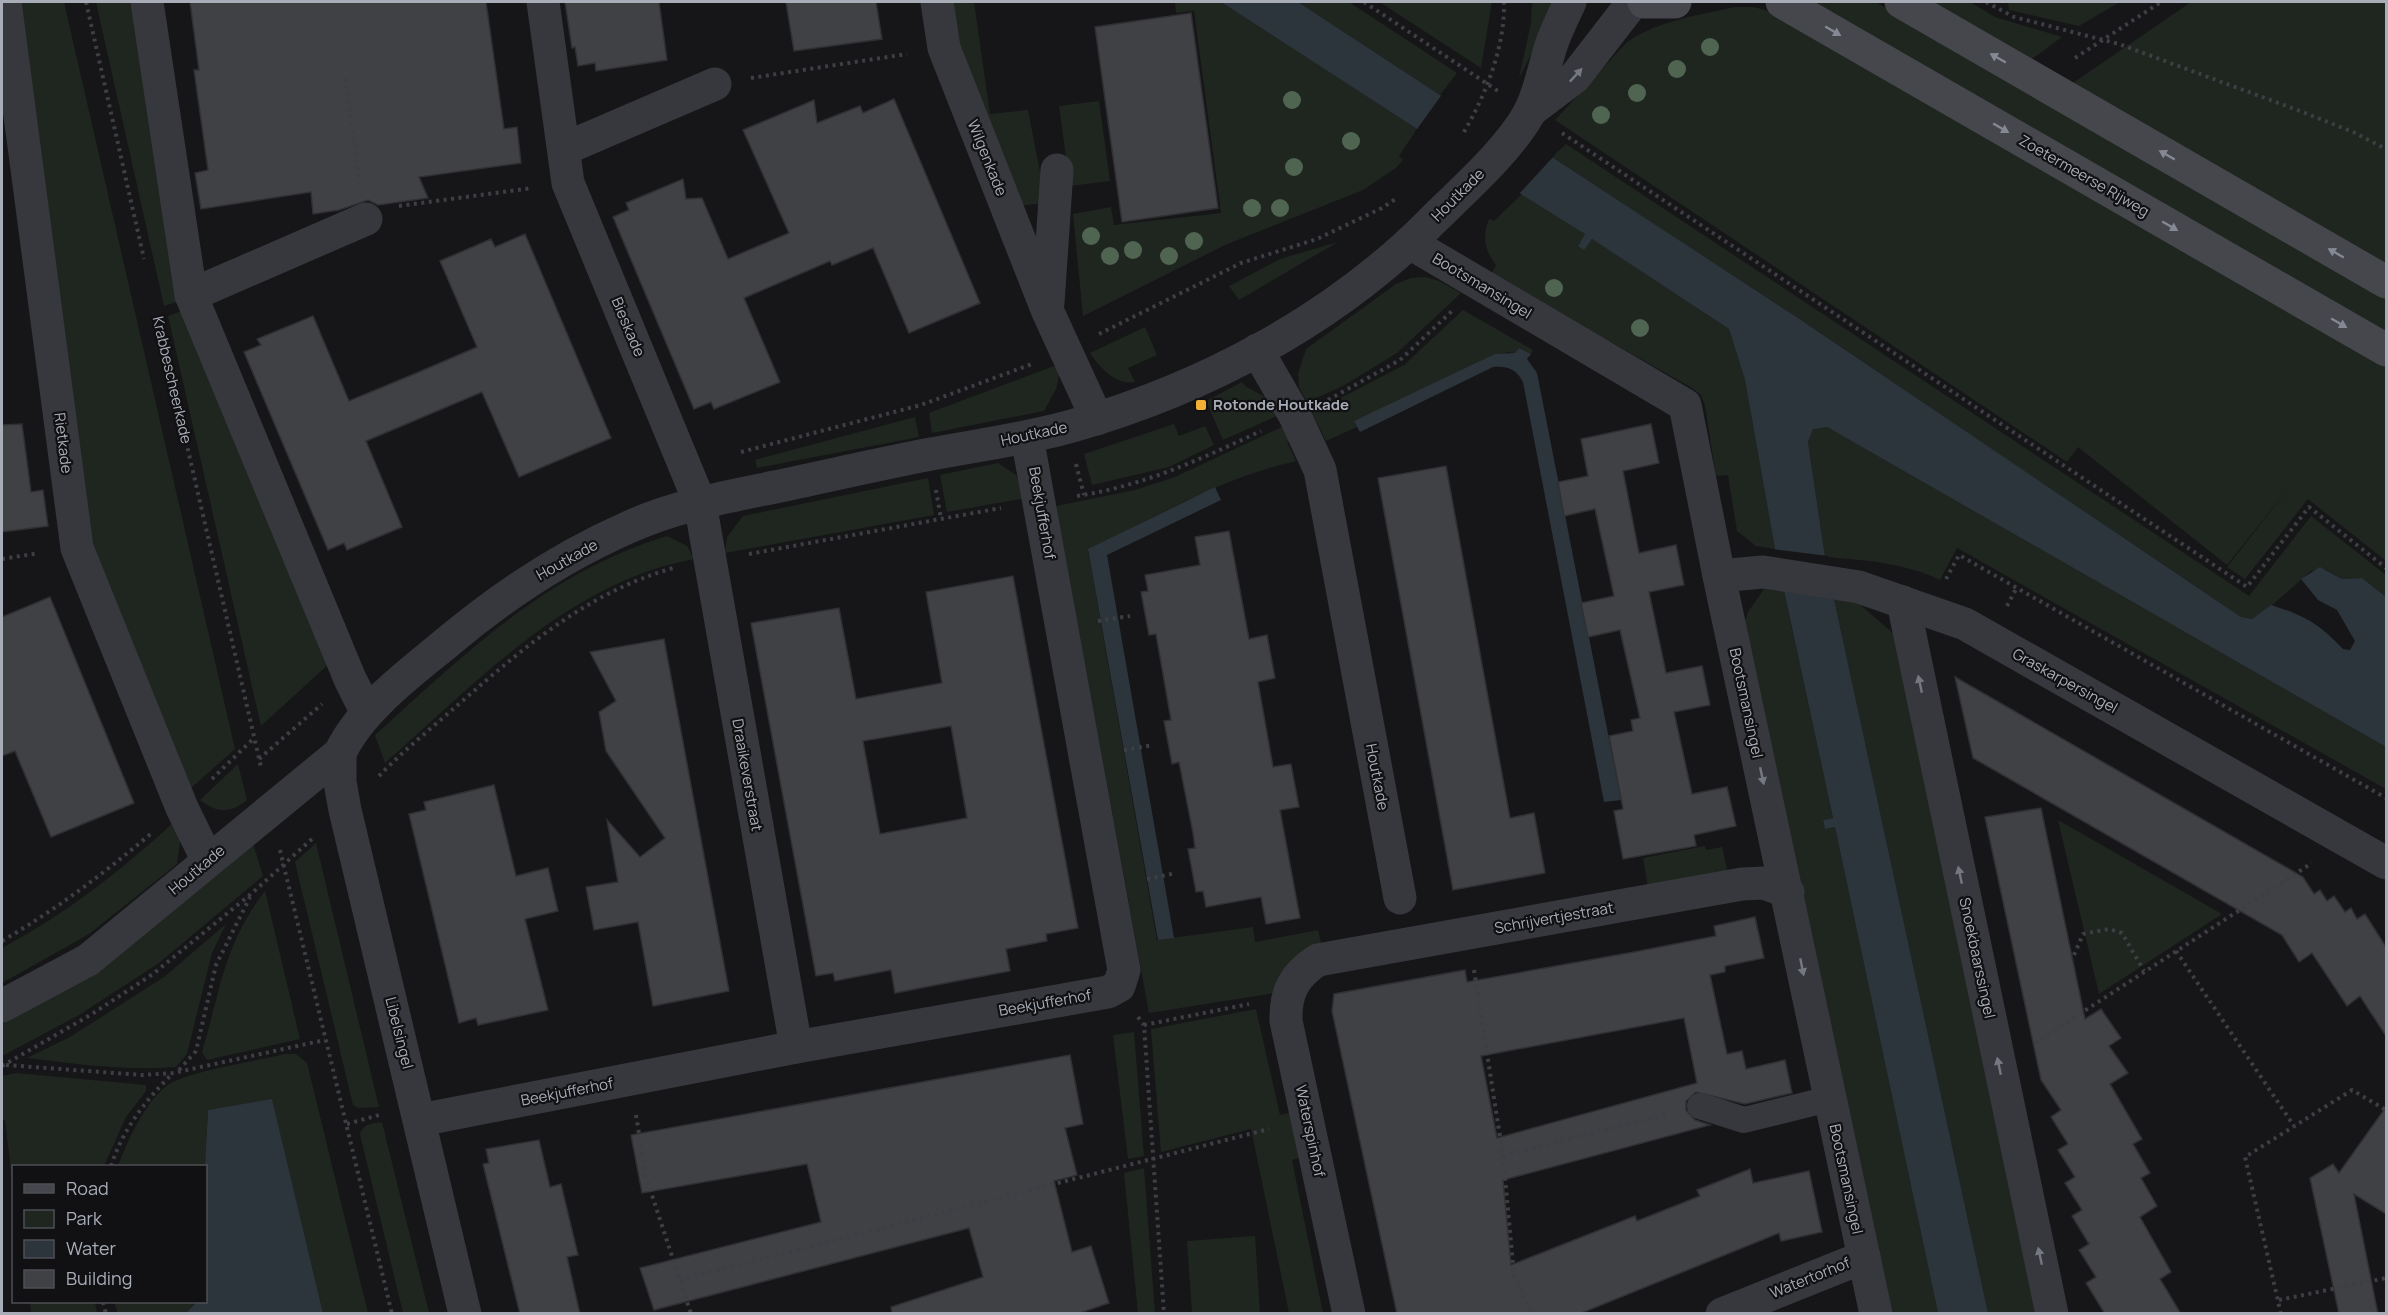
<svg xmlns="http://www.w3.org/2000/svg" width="2388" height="1315" font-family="Manrope,sans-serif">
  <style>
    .green { fill: #1e261f }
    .water { fill: #2c353c }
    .pier { fill: #161618 }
    .building { fill: #404145; stroke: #303034; stroke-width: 1.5; fill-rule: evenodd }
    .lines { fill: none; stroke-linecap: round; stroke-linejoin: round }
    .path { stroke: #3d3f44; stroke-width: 4; stroke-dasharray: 3 4.5; stroke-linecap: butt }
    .lane { stroke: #37383d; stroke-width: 26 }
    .street { stroke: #37383d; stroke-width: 33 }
    .secondary { stroke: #45474d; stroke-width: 33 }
    .tree { fill: #506452 }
    .oneway { fill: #858993 }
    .oneway2 { fill: #757881 }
    .poi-dot { fill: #f2b134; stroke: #111113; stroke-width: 2 }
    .labels { text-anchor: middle; stroke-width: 4.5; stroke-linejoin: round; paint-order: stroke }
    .street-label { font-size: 15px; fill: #a8adb8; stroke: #111113 }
    .poi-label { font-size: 15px; font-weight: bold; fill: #a8adb8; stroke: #111113; text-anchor: start }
  </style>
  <rect width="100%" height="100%" fill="#161618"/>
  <g class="green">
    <polygon points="18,2 64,2 235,749 191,788 92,546"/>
    <polygon points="96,2 132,2 180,301 164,306"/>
    <polygon points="953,2 974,2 990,114 1028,110 1046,203 1016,206 961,63"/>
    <polygon points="1175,2 1221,2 1417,129 1399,156 1403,160 1396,168 1363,190 1225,245 1083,316 1073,214 1111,207 1114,225 1221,213 1194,11 1176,13"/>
    <polygon points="1298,2 1349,2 1457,73 1440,95"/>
    <polygon points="1378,2 1492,2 1481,68 1381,3"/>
    <polygon points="1532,2 1553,2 1546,25 1519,78 1531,23"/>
    <polygon points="1814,2 1876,2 2386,297 2386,333"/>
    <polygon points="1933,2 1970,2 1995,17 2062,37 2032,59"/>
    <polygon points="2008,2 2120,2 2079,26 2009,10"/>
    <polygon points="2191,2 2386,2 2386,264 2073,83"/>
    <path d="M1734 7H1754L1772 12 2386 366V561L2308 499 2245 579 2227 567 2291 485 2227 565 2078 447 2067 462 1555 120 1627 42C1657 21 1699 15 1734 7Z"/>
    <polygon points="1099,101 1110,181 1070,186 1059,106"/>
    <polygon points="1566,144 2249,596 2311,516 2386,575 2386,597 2362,578 2342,579 2325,569 2311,571 2262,614 2252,619 2241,617 1795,316 1552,157"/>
    <path d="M1523 193 1585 234 1578 246 1592 239 1729 329 1745 380 1775 549 1756 546 1737 531 1728 475 1716 476 1705 406 1701 395 1692 388 1491 274 1496 265C1484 249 1482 237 1489 219L1494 221Z"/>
    <polygon points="1338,242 1239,300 1229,286 1280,259"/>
    <polygon points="1426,277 1439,281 1461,293 1397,353 1343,386 1307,402 1299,387 1298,374 1306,349 1396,284 1411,278"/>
    <polygon points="184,310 332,661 261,726 168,316"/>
    <polygon points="1463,310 1533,350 1531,354 1519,348 1515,353 1507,352 1354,421 1357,427 1326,441 1312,413 1404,365"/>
    <path d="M1145 327 1157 355 1128 368 1135 382C1115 385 1100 368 1090 353Z"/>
    <polygon points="1062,363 1056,389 1044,411 932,433 929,413"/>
    <polygon points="1242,382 1245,386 1270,400 1279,415 1223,440 1206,401"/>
    <polygon points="915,417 919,437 757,468 755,460"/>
    <polygon points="1174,424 1179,436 1205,426 1214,445 1169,467 1092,485 1084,454"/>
    <path d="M1284 426 1292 439 1287 442 1296 461C1222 478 1156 516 1088 550L1157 940 1253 927 1255 942 1318 930 1322 946 1275 993 1149 1013 1056 506 1135 490 1175 477Z"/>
    <path d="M1827 427 2386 747V789L1957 548 1940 580C1906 563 1862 560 1825 557L1808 442 1813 428Z"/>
    <polygon points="998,463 1016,475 1027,498 947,512 940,475"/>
    <polygon points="928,478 934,515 725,553 727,537 743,516"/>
    <path d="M667 536 687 546 694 559C569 582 476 683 385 763L375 735C466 653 546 573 667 536Z"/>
    <polygon points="1764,589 1784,592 1833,818 1823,820 1825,828 1835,827 1938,1313 1889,1313 1744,625 1748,612"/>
    <polygon points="1834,599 1858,603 1894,634 2036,1313 1988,1313"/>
    <path d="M238 764 247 800C230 814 217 813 200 800Z"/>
    <polygon points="2058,820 2222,914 2099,994"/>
    <path d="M175 821 181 835 177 864 89 934 2 983V948C66 914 122 870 175 821Z"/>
    <polygon points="252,840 263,876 159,963 79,1015 2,1056 2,1019"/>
    <polygon points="316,843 379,1107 358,1108 353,1105 295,862"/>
    <polygon points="1705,846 1706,850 1722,847 1728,873 1648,888 1643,858"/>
    <path d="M265 891 300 1039 207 1060 202 1052C221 989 223 946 265 891Z"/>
    <path d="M226 924 212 953 187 1054 176 1067C126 1071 77 1064 27 1058L70 1037 164 977Z"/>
    <polygon points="1256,1009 1280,1115 1294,1112 1304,1156 1292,1160 1323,1313 1289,1313 1251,1129 1161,1152 1151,1029"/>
    <polygon points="1134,1032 1144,1156 1128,1159 1113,1035"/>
    <path d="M285 1054H296L307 1063 368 1313H323L272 1100 208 1110 205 1166H118C127 1141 150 1090 177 1080 207 1068 251 1062 285 1054Z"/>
    <polygon points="16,1073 146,1085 146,1091 126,1117 104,1166 14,1166 13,1188 5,1120 2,1119 2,1076"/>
    <path d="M382 1122 429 1313H403L360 1134C363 1124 373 1123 382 1122Z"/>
    <polygon points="1144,1168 1155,1313 1138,1313 1124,1173"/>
    <polygon points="1255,1236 1260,1313 1192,1313 1187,1241"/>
    <polygon points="30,1302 95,1302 97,1313 31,1313"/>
    <polygon points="114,1302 197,1302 186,1314 118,1313"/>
  </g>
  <g class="water">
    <path d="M1221 2H1298L1440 95 1552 157 1795 316 2241 617 2252 619 2271 605C2305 616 2318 623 2343 649L2350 650 2355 641 2337 610 2318 600 2301 579 2320 567 2342 579 2362 578 2386 597V747L1827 427 1813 429 1808 442 1825 557 1988 1313H1938L1835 827 1825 829 1823 820 1833 818 1775 549 1745 380 1729 329 1592 239 1584 250 1578 246 1585 234 1417 129Z"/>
    <path d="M1519 348 1531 354 1527 359 1537 373 1621 800 1604 802 1523 382C1516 369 1508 366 1493 367L1360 432 1354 421 1495 354 1515 353Z"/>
    <polygon points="1215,487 1221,500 1107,555 1174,938 1158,940 1088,549"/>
    <polygon points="272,1099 323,1313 186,1313 197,1302 206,1302 205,1166 208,1110"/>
  </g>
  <g class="pier">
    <polygon points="1443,93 1555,155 1519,194 1415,132"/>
    <polygon points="1772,549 1828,556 1837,600 1781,591"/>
  </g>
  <g class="building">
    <polygon points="190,2 486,2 504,129 517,127 521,163 419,177 428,198 378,205 368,200 339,210 313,214 311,192 201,209 195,173 208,170 194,70 199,70"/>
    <polygon points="565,2 659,2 667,60 596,71 595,63 578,66 575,47 572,48"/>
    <polygon points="786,2 876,2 882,39 794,51"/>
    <polygon points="1191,13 1218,208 1122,222 1095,27"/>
    <polygon points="894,99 980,303 909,333 873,248 832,265 830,261 744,298 780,382 714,409 711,402 694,409 613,217 629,210 626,203 683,179 686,199 702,198 728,259 789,233 743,130 814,100 817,123 860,106 863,113"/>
    <polygon points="525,234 611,438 519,477 482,392 366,441 402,527 347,550 344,543 328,550 244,352 261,345 257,339 313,316 349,401 419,372 477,347 440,261 491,239 495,247"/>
    <polygon points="22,424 31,492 43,490 48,526 2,532 2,425"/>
    <polygon points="1651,424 1659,463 1623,471 1639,553 1676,545 1684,585 1649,592 1666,673 1702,666 1710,705 1674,712 1692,794 1727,787 1736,826 1694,835 1696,846 1623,859 1614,811 1623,809 1609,736 1633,731 1631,720 1640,718 1620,630 1588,637 1581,603 1614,596 1595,509 1564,516 1558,482 1588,476 1581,439"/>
    <polygon points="1446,466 1510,818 1534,813 1545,873 1453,890 1378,478"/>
    <polygon points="1229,531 1249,639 1267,635 1275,678 1258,682 1273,767 1291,764 1299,807 1280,810 1300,918 1266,924 1261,897 1206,907 1203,891 1196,892 1188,849 1195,848 1193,833 1179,762 1172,764 1164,721 1171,720 1156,634 1149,635 1141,592 1148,591 1145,575 1200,565 1195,537"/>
    <path d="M1013 576 1078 928 1046 934 1047 941 1006 949 1010 971 941 984 895 993 891 970 835 981 833 973 816 976 751 623 839 608 856 699 942 683 926 592ZM951 726 967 818 880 834 863 741Z"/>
    <polygon points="50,597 134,803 51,837 15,751 2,756 2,617"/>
    <polygon points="664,639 729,991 653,1006 638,922 594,930 586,887 618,882 607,820 640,857 665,838 606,751 599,712 616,701 590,652"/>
    <polygon points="1955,677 2303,877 2314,894 2320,890 2327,901 2334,896 2345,912 2351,908 2357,919 2365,914 2386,947 2386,1036 2360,996 2347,1006 2312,953 2299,962 2282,935 1973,758"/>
    <polygon points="494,785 516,876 548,868 558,911 525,919 548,1010 478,1025 476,1018 459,1023 409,814 426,810 424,802"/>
    <polygon points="2041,808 2085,1019 2101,1009 2121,1038 2109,1046 2128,1073 2110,1084 2142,1139 2133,1144 2150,1173 2141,1178 2157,1206 2140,1217 2171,1272 2160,1279 2181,1314 2105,1314 2086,1283 2096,1277 2079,1250 2089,1244 2072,1216 2082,1210 2065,1183 2075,1177 2058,1150 2068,1144 2051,1117 2061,1110 2041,1080 1985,817"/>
    <path d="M1755 917 1764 958 1725 966V972L1710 975 1727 1054 1742 1051 1746 1069 1785 1060 1792 1093 1745 1104 1696 1092 1686 1101V1110L1695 1120 1710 1125 1503 1180 1511 1265 1635 1216 1637 1221 1700 1196 1697 1190 1750 1169 1753 1183 1809 1171 1822 1232 1781 1241 1779 1233 1579 1314H1397L1332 1011 1334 994 1465 970 1467 982 1634 952 1716 936 1714 926ZM1684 1018 1697 1083 1497 1138 1481 1056Z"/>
    <polygon points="1070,1055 1083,1124 1065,1128 1077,1175 1054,1181 1072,1252 1091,1246 1109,1303 1077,1314 892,1314 891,1307 983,1277 969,1228 654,1310 640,1268 821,1222 807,1164 642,1193 631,1135"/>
    <polygon points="2386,1107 2386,1214 2354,1194 2378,1314 2339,1314 2310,1178 2333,1164 2339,1173"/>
    <polygon points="539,1140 550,1187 561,1184 578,1255 567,1257 580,1314 520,1314 483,1164 489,1163 486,1149"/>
  </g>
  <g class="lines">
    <g class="path">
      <polyline points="86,2 144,259"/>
      <polyline points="1364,2 1498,91"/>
      <polyline points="1986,2 2014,17 2119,44 2300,111 2353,132 2386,149"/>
      <polyline points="2075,58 2161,2"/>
      <polyline points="345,78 360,183"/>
      <polyline points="751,78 907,54"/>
      <path d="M1464 132C1486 94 1505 47 1504 2"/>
      <polyline points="1562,133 2247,587 2309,507 2386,568"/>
      <polyline points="399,206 532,188"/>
      <polyline points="159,324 261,767"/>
      <polyline points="1099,334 1241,263 1317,239 1382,208 1397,198"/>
      <polyline points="1328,400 1400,360 1452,311"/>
      <polyline points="741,452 921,405 1032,364"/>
      <polyline points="1076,464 1084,495"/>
      <polyline points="936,490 941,519"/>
      <path d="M1077 496C1143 486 1201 459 1261 431"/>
      <polyline points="749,554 1001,508"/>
      <polyline points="2,559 39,553"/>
      <polyline points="1946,579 1959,555 2386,798"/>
      <polyline points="2007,606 2017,587"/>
      <polyline points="1098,621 1130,616"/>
      <polyline points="1124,750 1153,745"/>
      <polyline points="259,759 322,704"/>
      <path d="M379 776C404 750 433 727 460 703 527 645 587 593 673 568"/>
      <polyline points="212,779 254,738"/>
      <polyline points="280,850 392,1314"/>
      <polyline points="1147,879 1176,873"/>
      <path d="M2 941C57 909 103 874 153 832"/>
      <polyline points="2176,951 2294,1126"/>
      <polyline points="2074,955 2083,934 2109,929 2122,933 2144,971"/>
      <polyline points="1474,970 1503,1156 1514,1275 1532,1314"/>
      <polyline points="1138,1017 1144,1025 1164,1314"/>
      <polyline points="1144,1025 1249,1004"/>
      <polyline points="2035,1043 2312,863"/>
      <polyline points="6,1065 142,1075 173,1073 325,1040"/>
      <polyline points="2,1066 92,1014 153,974 251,894 312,839"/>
      <polyline points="179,1070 196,1051 216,965 250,897"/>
      <polyline points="636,1115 646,1177 691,1314"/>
      <polyline points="347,1124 379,1115"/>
      <polyline points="1503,1156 1668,1114"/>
      <path d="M111 1166C123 1129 145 1101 172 1074"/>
      <polyline points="680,1280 1269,1129"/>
      <polyline points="2279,1300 2386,1278"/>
      <polyline points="103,1302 106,1314"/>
      <polyline points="2281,1314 2245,1157 2352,1090 2386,1110"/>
    </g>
    <polyline class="lane" points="1700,1106 1744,1120 1829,1099"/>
    <g class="street">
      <polyline points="5,2 77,548 182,808 208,861"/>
      <polyline points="147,2 191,295 350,679 367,713"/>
      <polyline points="543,2 568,183 700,503 796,1047"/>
      <polyline points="937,2 944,48 1048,312 1097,419"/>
      <polyline points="1530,111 1575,77 1633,2"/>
      <polyline points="564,149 715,84"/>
      <polyline points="1410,243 1685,405 1719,576 1876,1314"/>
      <polyline points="191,295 366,219"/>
      <polyline points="1048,303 1057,170"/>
      <polyline points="1257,350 1295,416 1320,470 1400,898"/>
      <polyline points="1719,576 1763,572 1859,587 1965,624 2386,863"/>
      <polyline points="1903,602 2052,1314"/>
      <polyline points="340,753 340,782 345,810 465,1314"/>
      <path d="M2 1006 88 960 340 753C361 708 413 671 450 640 505 594 563 556 629 527 675 506 726 497 775 487 827 476 879 464 931 454 978 445 1026 439 1072 426 1204 389 1335 319 1431 222 1462 191 1507 152 1528 115 1540 94 1544 66 1552 43 1557 29 1564 15 1570 2"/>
      <polyline points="420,1120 796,1047 1108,992 1119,986 1124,970 1027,437"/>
      <path d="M1349 1314 1286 1021C1285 993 1294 975 1318 960L1742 884 1764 883 1788 892"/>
      <polyline points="1722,1314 1864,1257"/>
    </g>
    <g class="secondary">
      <polyline points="1644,2 1675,2"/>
      <polyline points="1782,2 2386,350"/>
      <polyline points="1901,2 2386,282"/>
    </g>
  </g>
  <g class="tree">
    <circle cx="1710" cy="47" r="9"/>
    <circle cx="1677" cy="69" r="9"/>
    <circle cx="1637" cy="93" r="9"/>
    <circle cx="1292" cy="100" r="9"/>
    <circle cx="1601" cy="115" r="9"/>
    <circle cx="1351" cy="141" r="9"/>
    <circle cx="1294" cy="167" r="9"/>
    <circle cx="1252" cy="208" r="9"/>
    <circle cx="1280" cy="208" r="9"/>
    <circle cx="1091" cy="236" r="9"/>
    <circle cx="1194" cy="241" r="9"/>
    <circle cx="1133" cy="250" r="9"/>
    <circle cx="1110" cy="256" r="9"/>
    <circle cx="1169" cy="256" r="9"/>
    <circle cx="1554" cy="288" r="9"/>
    <circle cx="1640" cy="328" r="9"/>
  </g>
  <defs><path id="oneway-solid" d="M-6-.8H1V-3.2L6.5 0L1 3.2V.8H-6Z" transform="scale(1.5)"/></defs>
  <g class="oneway">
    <use href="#oneway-solid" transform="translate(1833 31) rotate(30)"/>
    <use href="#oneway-solid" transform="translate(1998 58) rotate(-150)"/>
    <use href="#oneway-solid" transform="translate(2001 128) rotate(30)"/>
    <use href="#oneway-solid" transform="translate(2167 155) rotate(-150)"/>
    <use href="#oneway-solid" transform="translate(2170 226) rotate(30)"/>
    <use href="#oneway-solid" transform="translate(2336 253) rotate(-150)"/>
    <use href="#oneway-solid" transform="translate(2339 323) rotate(30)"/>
  </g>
  <g class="oneway2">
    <use href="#oneway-solid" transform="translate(1576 75) rotate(-47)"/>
    <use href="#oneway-solid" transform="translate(1920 684) rotate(-102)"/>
    <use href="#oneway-solid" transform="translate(1762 776) rotate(78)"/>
    <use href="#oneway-solid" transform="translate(1960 875) rotate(-102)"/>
    <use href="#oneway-solid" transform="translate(1802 967) rotate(79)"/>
    <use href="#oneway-solid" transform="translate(1999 1066) rotate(-102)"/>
    <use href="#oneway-solid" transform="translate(2040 1256) rotate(-102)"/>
  </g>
  <rect class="poi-dot" x="1195" y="399" width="12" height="12" rx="3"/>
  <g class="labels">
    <g class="street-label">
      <text transform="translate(987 158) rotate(68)" y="5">Wilgenkade</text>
      <text transform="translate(2084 176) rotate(30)" y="5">Zoetermeerse Rijweg</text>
      <text transform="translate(1458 195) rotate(-45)" y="5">Houtkade</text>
      <text transform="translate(1482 286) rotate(31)" y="5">Bootsmansingel</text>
      <text transform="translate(628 327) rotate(67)" y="5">Bieskade</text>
      <text transform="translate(172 380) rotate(77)" y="5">Krabbescheerkade</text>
      <text transform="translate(1034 434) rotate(-12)" y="5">Houtkade</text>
      <text transform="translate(63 443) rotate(83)" y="5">Rietkade</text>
      <text transform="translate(1042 513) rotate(80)" y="5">Beekjufferhof</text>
      <text transform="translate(567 560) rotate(-29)" y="5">Houtkade</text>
      <text transform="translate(2065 681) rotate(29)" y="5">Graskarpersingel</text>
      <text transform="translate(1746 703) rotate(78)" y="5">Bootsmansingel</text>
      <text transform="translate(747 775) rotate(80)" y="5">Draaikeverstraat</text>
      <text transform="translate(1377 777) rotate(79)" y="5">Houtkade</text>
      <text transform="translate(197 870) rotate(-40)" y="5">Houtkade</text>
      <text transform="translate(1554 918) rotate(-10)" y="5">Schrijvertjestraat</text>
      <text transform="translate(1977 958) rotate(78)" y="5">Snoekbaarssingel</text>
      <text transform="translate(1045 1003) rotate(-10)" y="5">Beekjufferhof</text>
      <text transform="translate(399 1033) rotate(76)" y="5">Libelsingel</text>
      <text transform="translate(567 1092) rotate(-11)" y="5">Beekjufferhof</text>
      <text transform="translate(1310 1131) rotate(78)" y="5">Waterspinhof</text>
      <text transform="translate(1846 1179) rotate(78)" y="5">Bootsmansingel</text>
      <text transform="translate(1810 1278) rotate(-22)" y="5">Watertorhof</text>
    </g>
    <g class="poi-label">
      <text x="1213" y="410">Rotonde Houtkade</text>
    </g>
  </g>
  <rect width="2388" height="1315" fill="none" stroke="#a8adb8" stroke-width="6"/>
  <rect x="12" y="1165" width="195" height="138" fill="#111113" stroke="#4d4f55" stroke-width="1.5"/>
  <rect x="24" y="1184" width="30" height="9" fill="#45474d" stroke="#4d4f55" stroke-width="1.5"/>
  <text x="66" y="1195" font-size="18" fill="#a8adb8">Road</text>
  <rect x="24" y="1210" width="30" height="18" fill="#1e261f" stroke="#4d4f55" stroke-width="1.5"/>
  <text x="66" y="1225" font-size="18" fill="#a8adb8">Park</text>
  <rect x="24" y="1240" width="30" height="18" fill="#2c353c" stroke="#4d4f55" stroke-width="1.5"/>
  <text x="66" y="1255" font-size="18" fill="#a8adb8">Water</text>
  <rect x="24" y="1270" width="30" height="18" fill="#404145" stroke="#4d4f55" stroke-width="1.5"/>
  <text x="66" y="1285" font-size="18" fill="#a8adb8">Building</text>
</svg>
